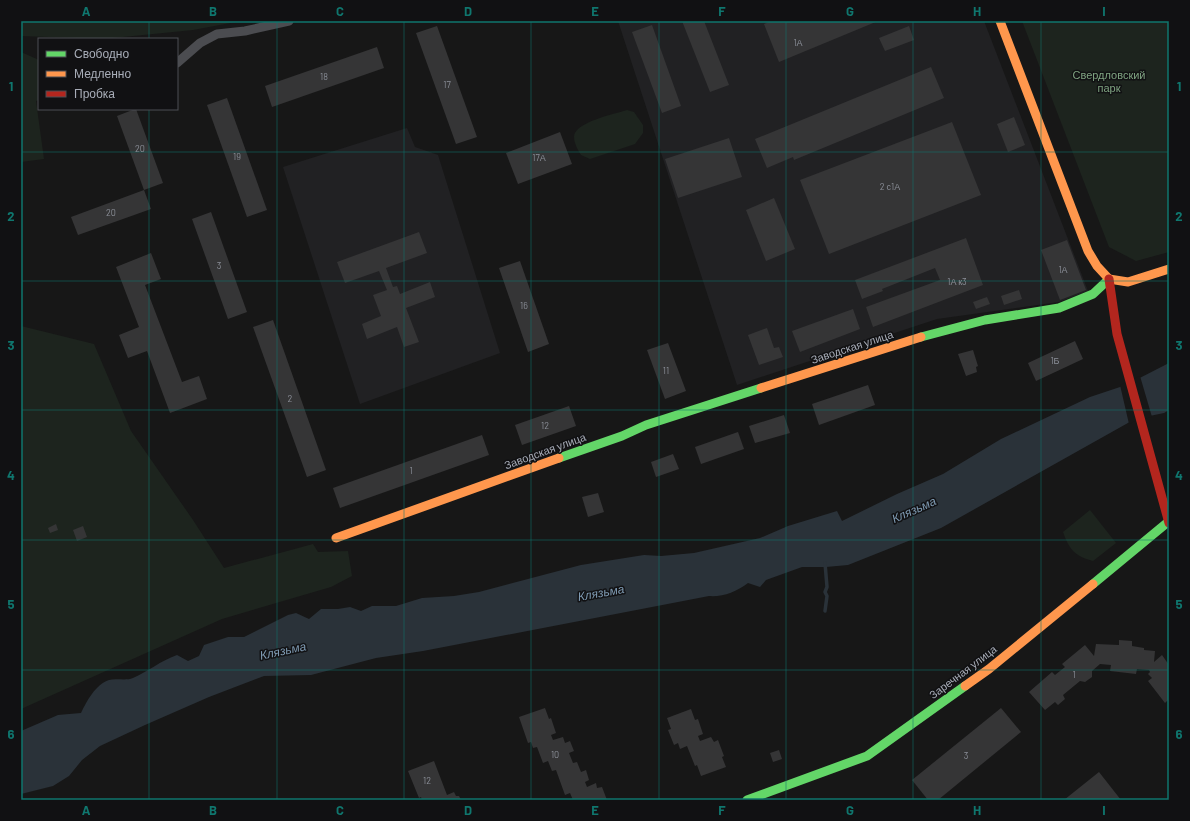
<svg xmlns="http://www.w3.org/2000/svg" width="1190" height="821" font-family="Barlow,sans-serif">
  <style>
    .built { fill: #212123 }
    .green { fill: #1d241e }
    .water { fill: #2a3239 }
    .pier { fill: #171717 }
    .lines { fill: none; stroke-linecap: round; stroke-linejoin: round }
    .stream { stroke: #2a3239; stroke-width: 3.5 }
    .building { fill: #353536 }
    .street { stroke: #4b4c50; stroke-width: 9 }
    .fast { stroke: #63d668; stroke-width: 9 }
    .slow { stroke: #ff974d; stroke-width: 9 }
    .jam { stroke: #b3261e; stroke-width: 9 }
    .grid { fill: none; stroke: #0f766e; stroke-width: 1; stroke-opacity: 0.55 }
    .labels { text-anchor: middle; stroke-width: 3; stroke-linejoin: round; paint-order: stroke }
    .number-label { font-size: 9px; fill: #8b8f98 }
    .park-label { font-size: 11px; fill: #7fa381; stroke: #111113 }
    .street-label { font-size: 11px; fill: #a8adb8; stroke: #111113 }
    .water-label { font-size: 12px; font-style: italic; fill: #7f9bb3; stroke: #111113 }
    .neatline { fill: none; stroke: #0f766e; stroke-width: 1.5 }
    .grid-label { font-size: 13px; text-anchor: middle; font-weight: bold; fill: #0f766e }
  </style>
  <rect width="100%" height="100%" fill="#171717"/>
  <g class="built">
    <polygon points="618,21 984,21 1088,291 1059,302 937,319 737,385"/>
    <polygon points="407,128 415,147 438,155 500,353 360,404 283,167"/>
  </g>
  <g class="green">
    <polygon points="21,21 241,21 193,30 103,39 21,36"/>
    <polygon points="1022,21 1169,21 1169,252 1136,261 1109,247"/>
    <polygon points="21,52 39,60 39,100 36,101 44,159 21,162"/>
    <path d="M627 110 634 112 643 125V133L635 144 590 159 581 155C578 150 574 143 574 137 574 122 615 114 627 110Z"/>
    <polygon points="21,326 94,344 131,431 193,520 224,568 313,544 318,552 348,551 352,576 331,587 222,619 21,709"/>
    <path d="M1090 510 1116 543 1093 561C1074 556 1069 549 1063 532Z"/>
  </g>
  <path class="water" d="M1169 363V410L1164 413 1135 419 941 528 848 565 826 567H802L766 580 760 587 748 583C736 592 723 597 709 596L423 651 376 658 311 675 264 676 209 697 145 725 100 746 82 760 69 776 53 786 21 794V731L58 715 81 713C87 701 95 685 109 680 116 678 126 681 133 678 149 671 160 661 177 655L188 661 199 656 204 645 228 637H244L288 615 296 613 309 619 321 609H338L350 607 361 611 372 606H396L422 598 454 596 479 592 581 565 644 555 661 556 694 553 760 538 788 526 837 511 842 521 897 494 943 474 1001 439 1090 397 1126 385Z"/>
  <polygon class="pier" points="1140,376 1152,417 1136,421 1129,424 1120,385"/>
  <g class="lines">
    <polyline class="stream" points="825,563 827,587 825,592 827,596 825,611"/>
  </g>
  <g class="building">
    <polygon points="682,21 704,21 729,85 710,92"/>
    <polygon points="771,21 878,21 779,62 764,24"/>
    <polygon points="652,25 681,106 662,113 632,32"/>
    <polygon points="437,26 477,137 456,144 416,33"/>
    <polygon points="909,26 914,40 885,51 879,38"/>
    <polygon points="377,47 384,68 272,107 265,86"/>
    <polygon points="931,67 944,98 794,160 793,157 767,168 755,139"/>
    <polygon points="227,98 267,210 247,217 207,105"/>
    <polygon points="135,109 136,109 163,183 144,190 117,116"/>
    <polygon points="1014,117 1025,145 1008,152 997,124"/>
    <polygon points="952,122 981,195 829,254 800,180"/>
    <polygon points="560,132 572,164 518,184 506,153"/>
    <polygon points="729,138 742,177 678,198 665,159"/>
    <polygon points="144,190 151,209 78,235 71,217"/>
    <polygon points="774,198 795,249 766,261 746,210"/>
    <polygon points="211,212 247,312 228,319 192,219"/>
    <polygon points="419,232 427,253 386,268 393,287 397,286 400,294 430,282 435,297 406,308 419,342 404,347 397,327 367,339 362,324 381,316 373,295 387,290 379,271 345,283 337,262"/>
    <polygon points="966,238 983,285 873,327 866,307 940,280 935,268 882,289 883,291 862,299 855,280"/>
    <polygon points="1067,240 1086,290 1060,300 1041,250"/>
    <polygon points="151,253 161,279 145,285 182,382 199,376 207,399 170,413 147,351 128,358 119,335 139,327 116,267"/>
    <polygon points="520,261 549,344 528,352 499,268"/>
    <polygon points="1019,290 1022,299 1004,305 1001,296"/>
    <polygon points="987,297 990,304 976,309 973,302"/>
    <polygon points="853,309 860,329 800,352 792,331"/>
    <polygon points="273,320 326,470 307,477 253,327"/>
    <polygon points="767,328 774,348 779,347 783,357 759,365 748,335"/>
    <polygon points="1075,341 1083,359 1036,381 1028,363"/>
    <polygon points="668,343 686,391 665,399 647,350"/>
    <polygon points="973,350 978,366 976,367 977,372 966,376 958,354"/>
    <polygon points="868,385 875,405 819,425 812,404"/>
    <polygon points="569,406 576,426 522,445 515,425"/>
    <polygon points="784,415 790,433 755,443 749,426"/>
    <polygon points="738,432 744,449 701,464 695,447"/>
    <polygon points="482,435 489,455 340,508 333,488"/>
    <polygon points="673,454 679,469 656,477 651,462"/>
    <polygon points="598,493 604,512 588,517 582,497"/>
    <polygon points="56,524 58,530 50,533 48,528"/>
    <polygon points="83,526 87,537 77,541 73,530"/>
    <polygon points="1119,640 1132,641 1132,646 1144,648 1144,650 1155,651 1154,662 1162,655 1169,665 1169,699 1165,703 1148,681 1152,678 1148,674 1150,672 1149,670 1137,669 1136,674 1110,671 1111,665 1100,664 1092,671 1092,677 1085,682 1080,681 1063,695 1065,699 1058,705 1055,702 1045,710 1029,692 1052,672 1055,675 1065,667 1062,664 1085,645 1094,656 1096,644 1119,645"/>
    <polygon points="545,708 549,719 551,718 556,733 551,735 553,740 563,737 565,743 570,741 574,751 569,753 573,763 577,762 581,772 586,770 589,780 585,782 587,787 596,783 597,788 602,787 607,800 573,800 570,793 565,795 556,770 552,771 548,761 543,763 537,747 533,748 531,742 528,743 519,717"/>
    <polygon points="1001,708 1021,732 938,800 928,800 912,780"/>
    <polygon points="691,709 695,720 698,719 703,734 698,736 700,741 711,737 714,742 718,740 724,756 722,757 726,767 701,776 697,765 695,766 687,746 680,749 678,743 674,745 668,730 671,729 667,718"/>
    <polygon points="779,750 782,759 773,762 770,753"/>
    <polygon points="434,761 447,795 454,792 456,796 459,796 461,800 422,800 421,797 419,798 408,771"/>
    <polygon points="1099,772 1121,800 1064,800"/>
  </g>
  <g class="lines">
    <polyline class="street" points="177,63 200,43 217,34 245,31 289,21"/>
    <g class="fast">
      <polyline points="921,337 985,320 1059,308 1093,294 1109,279"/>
      <polyline points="559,458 622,436 646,425 761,388"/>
      <polyline points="1093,584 1168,522"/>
      <polyline points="747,800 867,756 965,686"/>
    </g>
    <g class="slow">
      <polyline points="1000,21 1088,251 1097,266 1109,279"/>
      <polyline points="1109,279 1128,282 1169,269"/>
      <polyline points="761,388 921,337"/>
      <polyline points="336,538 559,458"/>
      <polyline points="965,686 989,669 1093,584"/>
    </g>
    <polyline class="jam" points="1109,279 1117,334 1169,523"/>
  </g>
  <path class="grid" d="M149 21V39M277 21V800M404 21V800M531 21V800M659 21V800M786 21V800M913 21V800M1041 21V800M149 109V800M21 152H1169M21 281H1169M21 410H1169M21 540H1169M21 670H1169"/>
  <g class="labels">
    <g class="number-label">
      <text x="798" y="46">1А</text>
      <text x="324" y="80">18</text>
      <text x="447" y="88">17</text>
      <text x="140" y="152">20</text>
      <text x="237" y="160">19</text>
      <text x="539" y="161">17А</text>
      <text x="890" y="190">2 с1А</text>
      <text x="111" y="216">20</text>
      <text x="219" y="269">3</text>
      <text x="1063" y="273">1А</text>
      <text x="957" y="285">1А к3</text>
      <text x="524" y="309">16</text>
      <text x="1055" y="364">1Б</text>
      <text x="666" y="374">11</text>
      <text x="290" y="402">2</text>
      <text x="545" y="429">12</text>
      <text x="411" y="474">1</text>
      <text x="1074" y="678">1</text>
      <text x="555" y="758">10</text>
      <text x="966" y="759">3</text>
      <text x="427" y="784">12</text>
    </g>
    <g class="park-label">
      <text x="1109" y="79">Свердловский<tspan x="1109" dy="13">парк</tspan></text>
    </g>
    <g class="street-label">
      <text transform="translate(852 347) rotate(-18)" y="4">Заводская улица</text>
      <text transform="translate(545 451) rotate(-20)" y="4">Заводская улица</text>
      <text transform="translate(963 672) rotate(-37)" y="4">Заречная улица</text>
    </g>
    <g class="water-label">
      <text transform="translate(914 510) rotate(-24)" y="4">Клязьма</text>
      <text transform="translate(601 593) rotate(-10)" y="4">Клязьма</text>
      <text transform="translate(283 651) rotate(-12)" y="4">Клязьма</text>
    </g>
  </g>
  <rect width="1190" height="821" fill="none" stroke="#111113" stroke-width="44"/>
  <rect x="38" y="38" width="140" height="72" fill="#111113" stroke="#4d4f55"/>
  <rect x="46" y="51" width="20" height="6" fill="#63d668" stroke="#4d4f55"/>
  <text x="74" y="58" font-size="12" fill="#a8adb8">Свободно</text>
  <rect x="46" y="71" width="20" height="6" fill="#ff974d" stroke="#4d4f55"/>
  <text x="74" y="78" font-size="12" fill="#a8adb8">Медленно</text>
  <rect x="46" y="91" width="20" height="6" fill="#b3261e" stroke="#4d4f55"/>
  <text x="74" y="98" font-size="12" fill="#a8adb8">Пробка</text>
  <rect x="22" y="22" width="1146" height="777" class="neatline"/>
  <g class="grid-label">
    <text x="86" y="16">A</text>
    <text x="213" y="16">B</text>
    <text x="340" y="16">C</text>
    <text x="468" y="16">D</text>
    <text x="595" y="16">E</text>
    <text x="722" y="16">F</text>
    <text x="850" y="16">G</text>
    <text x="977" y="16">H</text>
    <text x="1104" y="16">I</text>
    <text x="11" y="91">1</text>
    <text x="1179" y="91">1</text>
    <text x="11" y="221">2</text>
    <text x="1179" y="221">2</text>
    <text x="11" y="350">3</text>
    <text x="1179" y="350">3</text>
    <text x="11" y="480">4</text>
    <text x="1179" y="480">4</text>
    <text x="11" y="609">5</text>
    <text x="1179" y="609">5</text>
    <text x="11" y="739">6</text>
    <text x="1179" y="739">6</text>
    <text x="86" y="815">A</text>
    <text x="213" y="815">B</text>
    <text x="340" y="815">C</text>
    <text x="468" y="815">D</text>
    <text x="595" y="815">E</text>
    <text x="722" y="815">F</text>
    <text x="850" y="815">G</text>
    <text x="977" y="815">H</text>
    <text x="1104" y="815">I</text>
  </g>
</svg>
